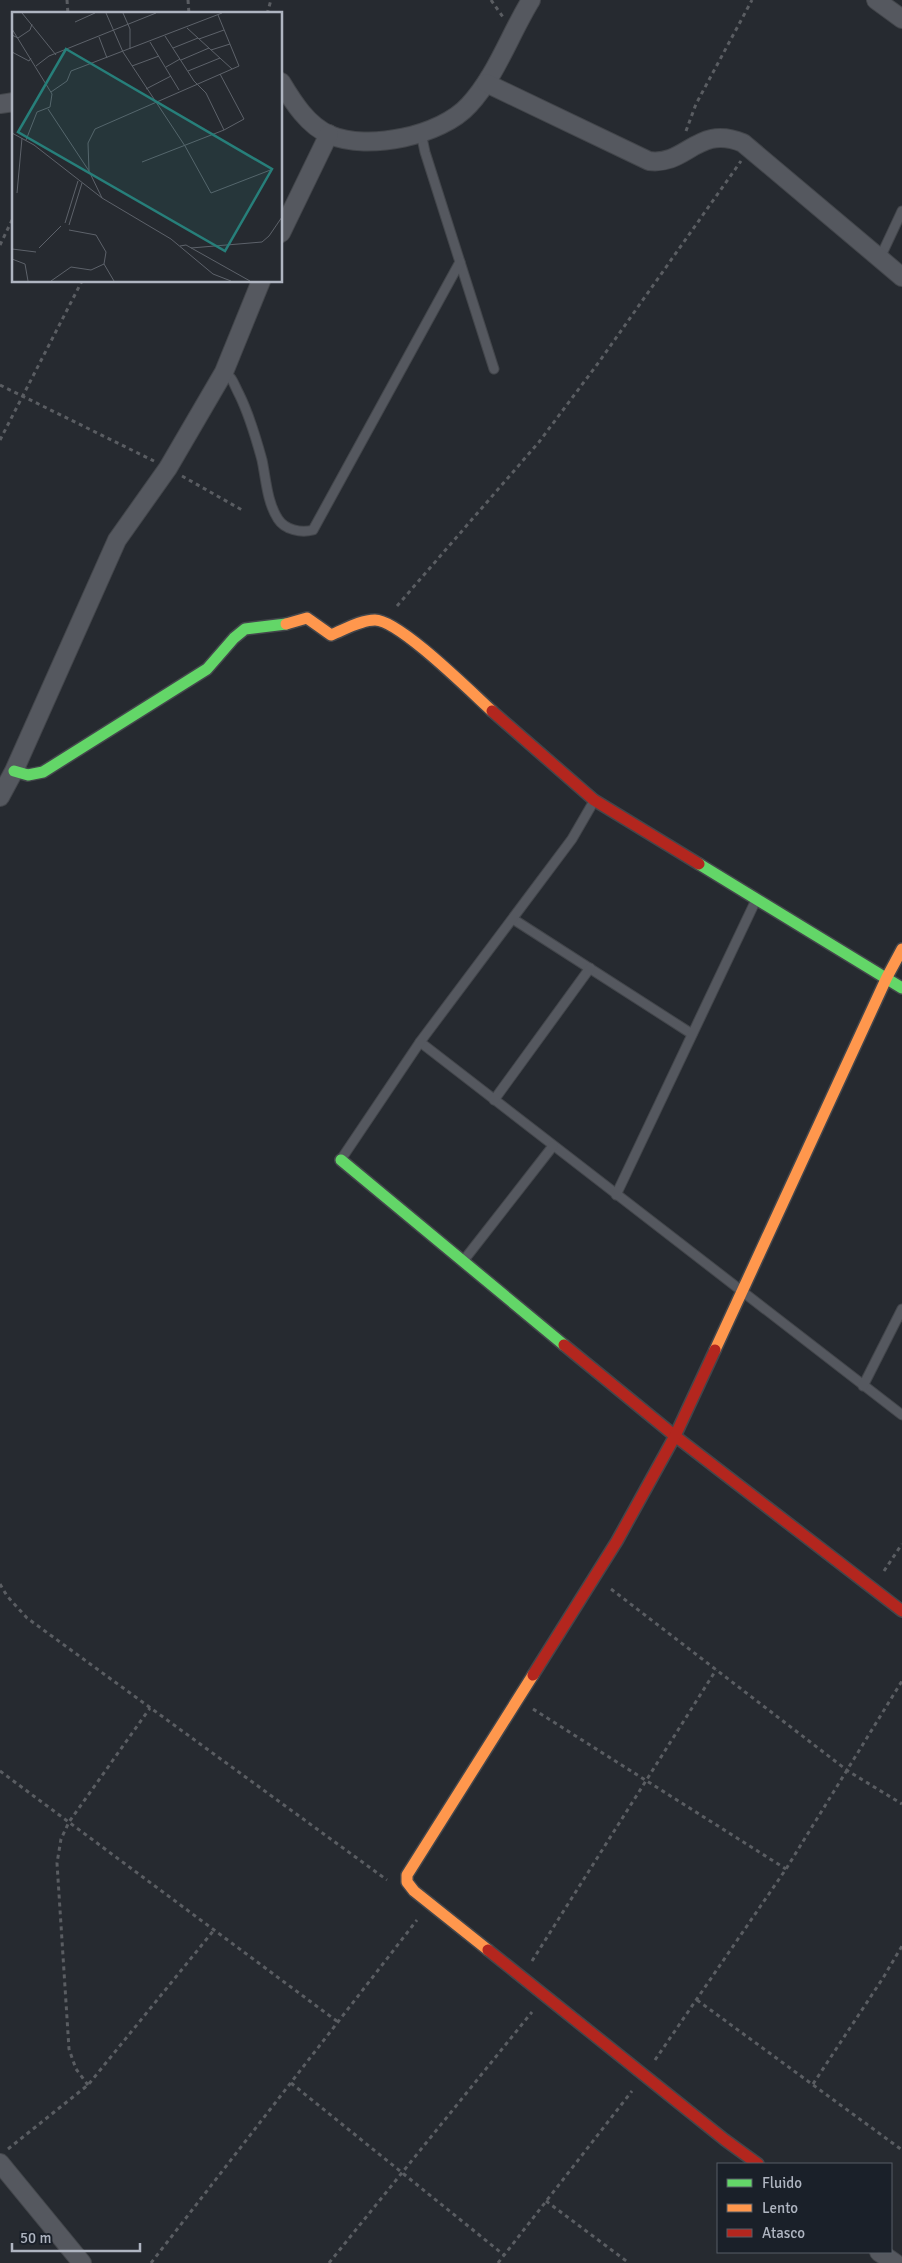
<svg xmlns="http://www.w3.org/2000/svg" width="902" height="2263" font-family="Signika,sans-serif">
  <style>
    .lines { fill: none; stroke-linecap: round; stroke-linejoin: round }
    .lane-casing { stroke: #43464b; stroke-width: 11 }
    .street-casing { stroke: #43464b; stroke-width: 20 }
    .fast-casing { stroke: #43464b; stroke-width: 14 }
    .slow-casing { stroke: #43464b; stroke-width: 14 }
    .jam-casing { stroke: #43464b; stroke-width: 14 }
    .path { stroke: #5a5d62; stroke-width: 3; stroke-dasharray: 4 4; stroke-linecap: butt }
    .lane { stroke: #55585f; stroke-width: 9 }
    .street { stroke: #55585f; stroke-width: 18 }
    .fast { stroke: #63d668; stroke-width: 11 }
    .slow { stroke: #ff974d; stroke-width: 11 }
    .jam { stroke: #b3261e; stroke-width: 11 }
    .inset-road { fill: none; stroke: #5d626a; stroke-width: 1 }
    .view { fill: #277f7a; fill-opacity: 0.15; stroke: #277f7a; stroke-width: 2.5 }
    .inset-edge { fill: none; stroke: #afb5c1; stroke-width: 2.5 }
  </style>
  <rect width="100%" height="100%" fill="#262a30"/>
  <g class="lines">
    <g class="lane-casing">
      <g id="lane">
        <polyline points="421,133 425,152 494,369"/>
        <polyline points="880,258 902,211"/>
        <path d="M224 372C233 377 234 385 239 394 249 414 256 438 262 460 266 479 267 502 278 519 285 530 301 533 313 530L460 262"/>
        <polyline points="513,919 692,1034"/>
        <polyline points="420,1042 902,1415"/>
        <polyline points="494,1100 590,968"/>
        <polyline points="342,1158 420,1042 572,839 594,801"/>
        <polyline points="616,1195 756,900"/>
        <polyline points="464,1260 553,1146"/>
        <polyline points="863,1386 902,1309"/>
      </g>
    </g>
    <g class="street-casing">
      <g id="street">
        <polyline points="876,0 902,19"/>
        <path d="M281 82C293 102 308 126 330 135 368 151 441 136 469 105 496 76 510 34 531 0"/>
        <path d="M486 83 649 161C687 166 697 124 743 143L902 277"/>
        <polyline points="0,104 14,102"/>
        <polyline points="281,233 329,134"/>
        <polyline points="0,797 14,771 117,540 168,468 224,372 261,281"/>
        <polyline points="0,2163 82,2263"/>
        <polyline points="879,2252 895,2263"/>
      </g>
    </g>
    <g class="fast-casing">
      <g id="fast">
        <polyline points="14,771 28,775 43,772 207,669 234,638 245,629 286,624"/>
        <polyline points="699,864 902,988"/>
        <polyline points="341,1160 564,1345"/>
      </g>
    </g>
    <g class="slow-casing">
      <g id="slow">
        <path d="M286 624 307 618 331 635C344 630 360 620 375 620 399 620 471 692 492 711"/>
        <polyline points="715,1350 887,977 902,949"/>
        <polyline points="488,1950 414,1891 407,1882 407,1875 533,1675"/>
      </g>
    </g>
    <g class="jam-casing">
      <g id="jam">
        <polyline points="492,711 594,800 699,864"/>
        <polyline points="564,1345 675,1436 902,1611"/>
        <polyline points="533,1675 617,1541 675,1436 715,1350"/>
        <polyline points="488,1950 725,2140 758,2164"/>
      </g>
    </g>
    <g class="path">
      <polyline points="67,0 68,14"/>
      <polyline points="188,0 189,14"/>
      <polyline points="491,0 503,17"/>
      <polyline points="267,14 271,0"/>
      <polyline points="686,131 696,104 752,0"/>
      <polyline points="0,245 14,216"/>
      <polyline points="0,385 154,461"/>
      <polyline points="0,440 82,281"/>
      <polyline points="182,476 242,510"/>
      <polyline points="397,606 539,442 599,362 741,161"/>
      <polyline points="884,1571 902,1544"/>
      <polyline points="0,1584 7,1596 27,1618 387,1880"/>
      <polyline points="611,1589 848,1771 902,1804"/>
      <polyline points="533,1709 786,1869"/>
      <polyline points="0,1771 338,2022"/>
      <polyline points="532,1961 716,1670"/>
      <polyline points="697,2000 902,2150"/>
      <polyline points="655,2060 786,1869 902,1681"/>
      <polyline points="291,2083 504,2255"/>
      <polyline points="813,2084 883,1978 902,1946"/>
      <polyline points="88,2085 76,2069 69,2049 57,1863 61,1839 69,1822 150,1708"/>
      <polyline points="8,2149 88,2085 214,1930"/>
      <polyline points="546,2201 629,2263"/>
      <polyline points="151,2263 417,1920"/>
      <polyline points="329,2263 532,2012"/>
      <polyline points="498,2263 632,2091"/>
    </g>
    <use href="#lane" class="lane"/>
    <use href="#street" class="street"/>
    <use href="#fast" class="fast"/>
    <use href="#slow" class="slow"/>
    <use href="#jam" class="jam"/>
  </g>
  <g transform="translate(12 12)">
    <rect width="270" height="270" fill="#262a30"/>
    <path class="inset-road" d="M10 1 44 43M94 1 111 40 173 134 199 181 261 157M111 1 118 17V37M63 10 83 1M175 16 220 57M0 17 40 82 38 95 25 100 14 128M0 23 6 26 18 18 20 12M153 24 182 69 194 81 212 118M87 25 95 46M187 27 212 18M138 30 167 78M161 36 186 26M199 38 218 32M0 40 17 49 19 46M169 48 197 36M24 54 37 44 144 1M120 54 147 44M154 55 168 47M176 59 208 46M134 77 159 64M39 80 55 69 59 59 210 1M36 97 77 159 90 186M0 121 22 133 90 186 159 227 201 262 219 269M130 150 212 118 232 107 208 62M77 159 76 131 83 117 227 54 206 3M5 181 10 126M53 211 66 169M57 213 70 171M57 218 84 223 94 240 92 252 102 269M168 234 174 233 238 269M27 236 49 214M179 236 250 230 257 224 270 205M0 237 24 240M0 247 13 252 16 269M39 269 59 255 79 258 92 252"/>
    <path class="view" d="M54 37 260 157 213 239 6 120Z"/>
    <rect width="270" height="270" class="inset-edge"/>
  </g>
  <rect x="717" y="2163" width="175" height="90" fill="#1a2029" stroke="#565c66"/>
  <rect x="727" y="2179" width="25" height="8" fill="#63d668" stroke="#565c66"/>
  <text x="762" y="2188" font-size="15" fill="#afb5c1">Fluido</text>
  <rect x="727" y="2204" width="25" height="8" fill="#ff974d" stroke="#565c66"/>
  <text x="762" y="2213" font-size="15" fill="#afb5c1">Lento</text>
  <rect x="727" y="2229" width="25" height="8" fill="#b3261e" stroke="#565c66"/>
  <text x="762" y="2238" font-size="15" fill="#afb5c1">Atasco</text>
  <path d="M12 2243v8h128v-8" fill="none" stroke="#afb5c1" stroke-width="2.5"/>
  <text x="20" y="2243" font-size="15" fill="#afb5c1" stroke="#1a2029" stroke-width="4" paint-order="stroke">50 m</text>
</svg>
